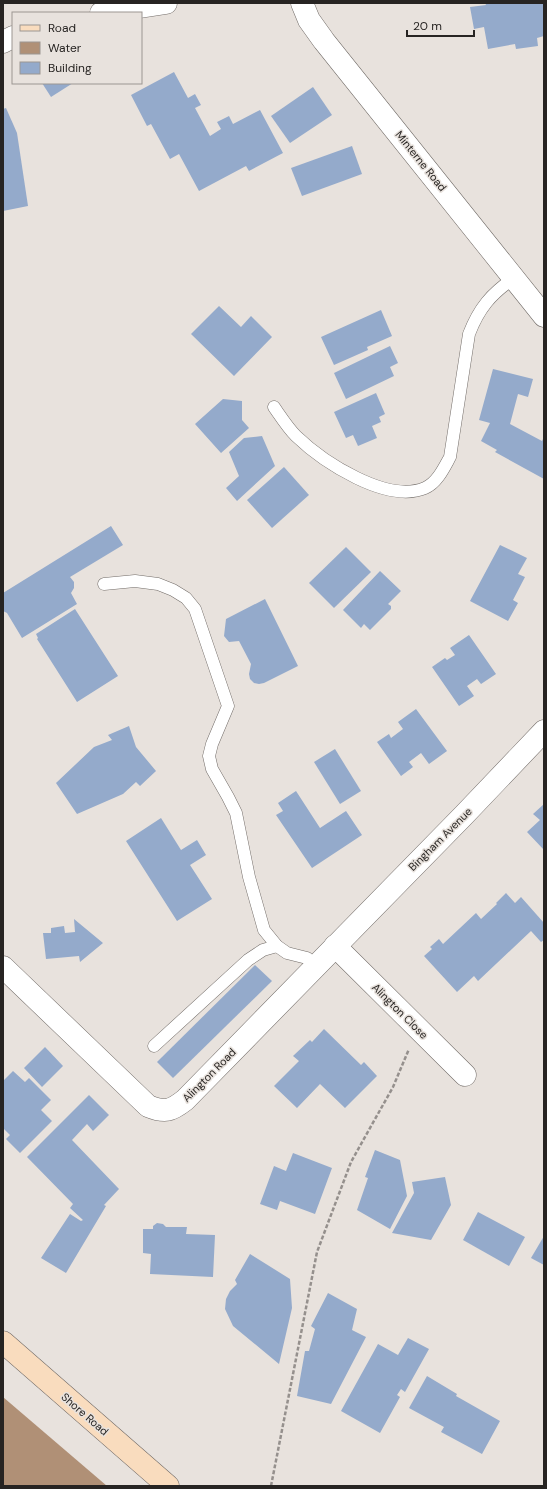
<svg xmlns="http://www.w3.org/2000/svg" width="547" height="1489" font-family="'DM Sans',sans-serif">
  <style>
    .water { fill: #b09076 }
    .building { fill: #94aacb }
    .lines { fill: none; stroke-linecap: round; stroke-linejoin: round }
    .lane-casing { stroke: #726c68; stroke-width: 13 }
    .street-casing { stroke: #726c68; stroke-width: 23 }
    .secondary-casing { stroke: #726c68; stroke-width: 23 }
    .path { stroke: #95908d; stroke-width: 2.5; stroke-dasharray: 4 2; stroke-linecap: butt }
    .lane { stroke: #fff; stroke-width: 12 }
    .street { stroke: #fff; stroke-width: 22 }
    .secondary { stroke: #f9dcbe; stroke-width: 22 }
    .labels { text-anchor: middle; stroke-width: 3; stroke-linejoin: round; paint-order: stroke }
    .street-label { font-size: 11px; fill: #272422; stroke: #e8e2dd }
  </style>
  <rect width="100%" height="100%" fill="#e8e2dd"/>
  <polygon class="water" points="3,1397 107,1486 3,1486"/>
  <g class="building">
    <polygon points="485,3 544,3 544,36 537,38 538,46 516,49 515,44 488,49 484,27 474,29 470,7 486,5"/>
    <polygon points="174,72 188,98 195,94 201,105 195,108 210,136 221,129 217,122 229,116 233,124 260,110 283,153 249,171 246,166 199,191 179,154 170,159 151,124 147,126 131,95"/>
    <polygon points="42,83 73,83 51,97"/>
    <polygon points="313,87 332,115 290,143 271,116"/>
    <polygon points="6,108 17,133 28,206 3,211 3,109"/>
    <polygon points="352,146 362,174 302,196 291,168"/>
    <polygon points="219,306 241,327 251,316 272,337 234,376 191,334"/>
    <polygon points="381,310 392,336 367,347 368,350 334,365 321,337"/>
    <polygon points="390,346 398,363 390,367 394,376 346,399 334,373"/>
    <polygon points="493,369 533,379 528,397 518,394 510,424 542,441 543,439 544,440 544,479 495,452 497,450 481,441 490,423 479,420"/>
    <polygon points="376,393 385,414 379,417 381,422 372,426 377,438 358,446 353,435 346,438 334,412"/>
    <polygon points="223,399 242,401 242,420 249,428 221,453 195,424"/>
    <polygon points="262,436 275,466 237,501 226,488 239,476 229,452 244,438"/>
    <polygon points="284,467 309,495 272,528 247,500"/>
    <polygon points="111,526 123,545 70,577 74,582 74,588 71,593 77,604 22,638 7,613 3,611 3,593"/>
    <polygon points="500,545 527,558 518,574 525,577 513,600 518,603 508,621 470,601"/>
    <polygon points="346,547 371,572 334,608 309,583"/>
    <polygon points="380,571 401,591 388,604 391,606 391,609 370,630 364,624 361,628 343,610"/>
    <polygon points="265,599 298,666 264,683 259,684 254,683 250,679 249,674 251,664 239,641 229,642 224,636 226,619"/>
    <polygon points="75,609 118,676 77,702 37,639 38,638 36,634"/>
    <polygon points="469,635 496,674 481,684 477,679 467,686 474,696 459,706 432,667 445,658 447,660 455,655 450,648"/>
    <polygon points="416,709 447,751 429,764 421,753 409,762 413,767 401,776 377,742 389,734 391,738 403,729 398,722"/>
    <polygon points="129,726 136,747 156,771 140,786 136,782 123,794 77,814 56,783 94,747 112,740 108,735"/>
    <polygon points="335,749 361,791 340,804 314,762"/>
    <polygon points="296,791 320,828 346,811 362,835 312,868 276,815 283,811 278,803"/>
    <polygon points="544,804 544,850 527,832 540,820 533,814"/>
    <polygon points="161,818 181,850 197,840 206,855 190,865 212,899 177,921 126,841"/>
    <polygon points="506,893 515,903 521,897 544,923 544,940 541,942 531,931 478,981 474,976 457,992 424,956 432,949 430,947 439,939 443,944 476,913 481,919 497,904 496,903"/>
    <polygon points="74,919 103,943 80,962 79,956 46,959 43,933 51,933 51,928 64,926 65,933 75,932"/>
    <polygon points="255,965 272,981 173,1078 157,1062"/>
    <polygon points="324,1029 361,1065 364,1062 377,1076 345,1108 320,1084 297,1108 274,1086 299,1061 293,1056 310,1040 312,1042"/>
    <polygon points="45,1047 63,1066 42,1087 24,1068"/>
    <polygon points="13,1071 25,1082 29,1078 51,1100 41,1110 52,1121 20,1153 6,1139 10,1135 3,1128 3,1081"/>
    <polygon points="89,1095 109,1115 93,1131 87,1124 72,1140 119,1189 104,1205 106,1206 66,1273 41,1258 70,1214 81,1221 83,1220 70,1208 73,1204 27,1157"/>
    <polygon points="375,1150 400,1160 407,1196 390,1229 357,1210 368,1178 365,1177"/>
    <polygon points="293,1153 332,1168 315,1214 280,1201 277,1210 260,1204 274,1166 286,1171"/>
    <polygon points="445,1177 451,1205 431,1240 392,1233 414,1193 412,1182"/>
    <polygon points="478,1212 525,1237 509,1266 463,1240"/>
    <polygon points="157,1223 163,1224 166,1227 187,1227 186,1234 215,1235 213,1277 150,1274 151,1254 143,1253 143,1229 153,1229 153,1226"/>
    <polygon points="544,1236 544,1265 531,1258"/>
    <polygon points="250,1254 290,1279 292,1308 279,1364 233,1326 225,1309 226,1299 230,1291 237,1284 235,1280"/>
    <polygon points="328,1293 357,1309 352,1330 366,1337 331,1404 297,1396 305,1351 309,1351 315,1329 311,1326"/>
    <polygon points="408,1338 429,1349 405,1392 401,1389 397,1395 400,1397 380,1433 341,1411 378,1344 398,1355"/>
    <polygon points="427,1376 457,1394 456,1396 500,1421 482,1454 441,1432 444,1427 409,1408"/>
  </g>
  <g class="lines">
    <g class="lane-casing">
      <g id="lane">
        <path d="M274 407C281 417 288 428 296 436 323 462 387 504 425 488 437 483 444 468 450 457L469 334C479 308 491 294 514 278"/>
        <polyline points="104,584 135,581 158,584 173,590 186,598 195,609 228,706 212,744 209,756 212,769 228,797 236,813 249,877 264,930 277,946 287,953 307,958 316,966"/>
        <polyline points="154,1046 248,960 263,950 277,946"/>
      </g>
    </g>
    <g class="street-casing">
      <g id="street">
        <polyline points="302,3 309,20 324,41 544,316"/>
        <polyline points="101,13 166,3"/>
        <polyline points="3,42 13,37"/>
        <polyline points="335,946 465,1075"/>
        <path d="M3 967 148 1106C165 1113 171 1111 185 1100L464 815 544 731"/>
      </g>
    </g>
    <g class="secondary-casing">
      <polyline id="secondary" points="3,1342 168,1486"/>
    </g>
    <polyline class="path" points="271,1486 317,1252 351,1162 393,1087 409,1049"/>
    <use href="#lane" class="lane"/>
    <use href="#street" class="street"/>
    <use href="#secondary" class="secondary"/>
  </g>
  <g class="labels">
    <g class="street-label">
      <text transform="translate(421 161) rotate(51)" y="4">Minterne Road</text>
      <text transform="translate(440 839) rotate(-45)" y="4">Bingham Avenue</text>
      <text transform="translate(400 1011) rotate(45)" y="4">Alington Close</text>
      <text transform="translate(209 1075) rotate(-45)" y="4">Alington Road</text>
      <text transform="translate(85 1414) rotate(41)" y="4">Shore Road</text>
    </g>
  </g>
  <rect width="547" height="1489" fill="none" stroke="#272422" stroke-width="8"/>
  <rect x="12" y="12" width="130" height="72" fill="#e8e2dd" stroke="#9b9692"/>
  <rect x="20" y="25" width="20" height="6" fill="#f9dcbe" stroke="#9b9692"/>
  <text x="48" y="32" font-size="12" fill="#272422">Road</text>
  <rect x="20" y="42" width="20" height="12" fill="#b09076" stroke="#9b9692"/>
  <text x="48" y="52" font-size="12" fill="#272422">Water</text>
  <rect x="20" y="62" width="20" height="12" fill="#94aacb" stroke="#9b9692"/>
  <text x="48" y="72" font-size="12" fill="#272422">Building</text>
  <path d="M407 30v6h67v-6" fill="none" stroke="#272422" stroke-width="2"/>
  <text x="413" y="30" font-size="12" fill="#272422" stroke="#e8e2dd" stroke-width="3" paint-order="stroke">20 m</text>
</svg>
